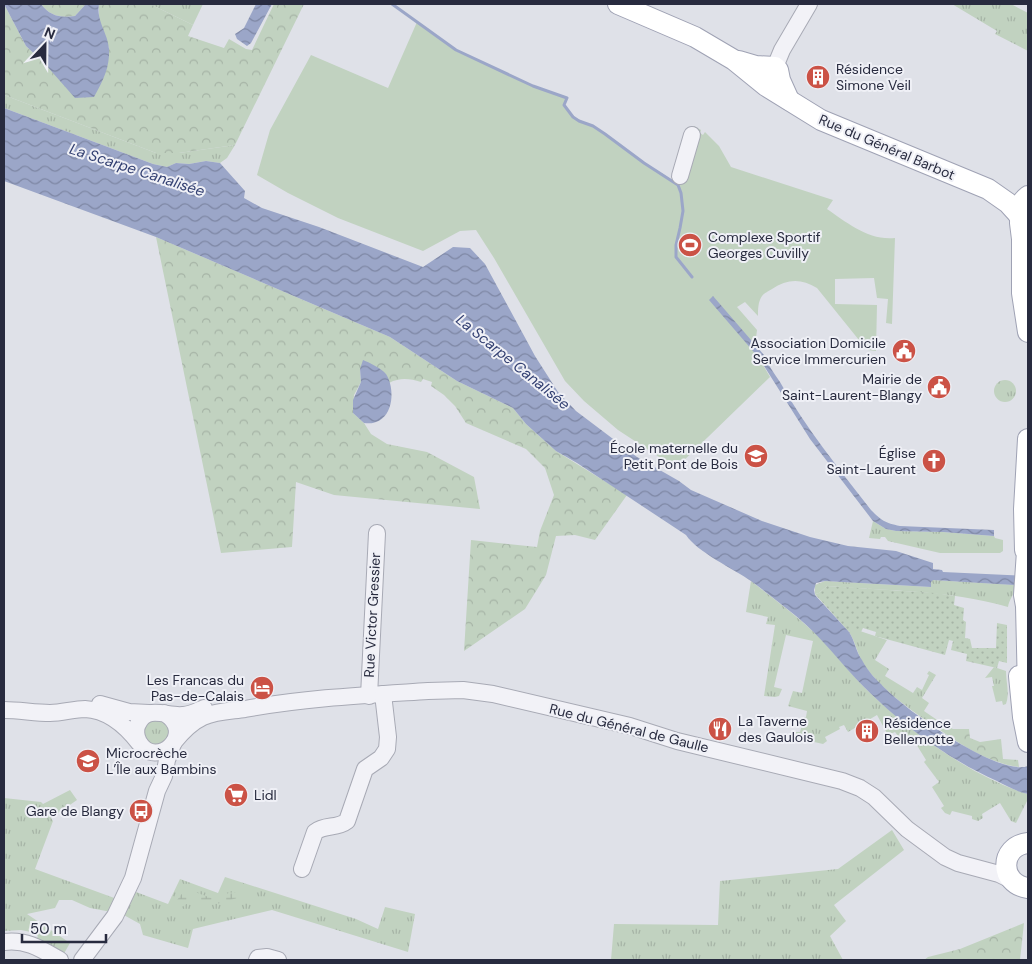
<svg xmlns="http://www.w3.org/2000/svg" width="1032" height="964" font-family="'DM Sans',sans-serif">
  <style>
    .grass { fill: url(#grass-tufts) }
    .forest { fill: url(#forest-crowns) }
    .wetland { fill: url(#wetland-marsh) }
    .garden { fill: url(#garden-dots) }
    .pitch { fill: #c1d2c0 }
    .water { fill: url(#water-waves) }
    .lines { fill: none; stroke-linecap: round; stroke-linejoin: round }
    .stream { stroke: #9ba6c8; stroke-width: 3 }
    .minor-casing { stroke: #a8aab5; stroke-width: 18 }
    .major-casing { stroke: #9fa2b4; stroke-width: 22 }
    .minor { stroke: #f2f2f7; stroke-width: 16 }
    .major { stroke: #fff; stroke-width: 20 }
    .labels { text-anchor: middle; stroke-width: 4; stroke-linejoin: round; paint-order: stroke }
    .poi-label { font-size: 14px; fill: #282b3f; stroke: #eff0f6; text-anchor: start }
    .street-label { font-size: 14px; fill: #282b3f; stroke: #eff0f6 }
    .water-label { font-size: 15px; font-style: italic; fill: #334072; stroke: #eff0f6 }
  </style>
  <defs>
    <pattern id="grass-tufts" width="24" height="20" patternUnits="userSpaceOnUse" patternTransform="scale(1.25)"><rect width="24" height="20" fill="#c1d2c0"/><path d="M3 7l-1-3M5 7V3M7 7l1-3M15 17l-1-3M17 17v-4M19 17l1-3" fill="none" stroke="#a6b4a6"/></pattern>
    <pattern id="forest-crowns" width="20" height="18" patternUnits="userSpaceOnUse" patternTransform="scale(1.25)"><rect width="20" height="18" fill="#c1d2c0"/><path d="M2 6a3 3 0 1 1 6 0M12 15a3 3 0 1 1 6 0" fill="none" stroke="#a6b4a6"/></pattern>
    <pattern id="wetland-marsh" width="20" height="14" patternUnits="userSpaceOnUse" patternTransform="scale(1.25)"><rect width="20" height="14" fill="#c1d2c0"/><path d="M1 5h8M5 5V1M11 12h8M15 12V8" fill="none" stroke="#a6b4a6"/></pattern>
    <pattern id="garden-dots" width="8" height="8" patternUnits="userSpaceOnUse" patternTransform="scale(1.25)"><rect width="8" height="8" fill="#c1d2c0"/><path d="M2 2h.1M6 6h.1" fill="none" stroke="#a6b4a6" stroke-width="1.8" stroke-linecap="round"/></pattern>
    <pattern id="water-waves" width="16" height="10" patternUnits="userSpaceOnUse" patternTransform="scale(1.25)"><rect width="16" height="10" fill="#9ba6c8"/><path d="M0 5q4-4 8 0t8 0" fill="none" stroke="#7e87a4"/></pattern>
  </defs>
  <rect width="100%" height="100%" fill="#dfe1e8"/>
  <g class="grass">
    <polygon points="150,4 203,4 193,25"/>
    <polygon points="952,4 1011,4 1028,13 1028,51 995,34 997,31"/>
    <polygon points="4,95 156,153 179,153 235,145 227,158 220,163 206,161 189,164 176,163 167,167 153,164 4,108"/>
    <circle cx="1005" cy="391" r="11"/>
    <polygon points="873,521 886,529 896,531 943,532 994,536 995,538 1003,540 1003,551 1000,553 940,553 888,541 885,537 881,537 880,539 869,538"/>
    <path d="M933 580 1016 585C1015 594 1009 599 1008 607 950 590 887 591 827 586L819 593 815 594V585L825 581 931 587V581Z"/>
    <path d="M751 581C774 599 798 617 819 637 835 653 849 672 865 688 909 731 969 775 1027 794L1028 799 1016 823 1011 821 1000 803 982 814 983 818 978 821 972 819V816L952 811 950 815 945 813 941 808 944 806 932 787 939 782 924 762 926 760 913 739 910 740 908 738 902 741 895 732 888 735 877 715 848 732 844 725 839 727 840 729 825 737 827 741 823 744 797 738 795 735 796 732H800L804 717H806L807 711 788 706 793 691 802 693 813 641 786 635 774 687 782 689 779 696 775 697 764 696 775 625 766 624 768 617 746 612Z"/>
    <path d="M854 629 887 640 875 660 889 669 885 676 913 693 917 687 922 690 929 675 927 674 929 671 936 675 922 698 929 703 924 711 943 724 937 728C910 709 879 689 862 661 857 652 855 641 849 632Z"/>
    <path d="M994 667 1006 671C1006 683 1010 693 1006 704L1003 705 1002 701 996 702 992 686H994L992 677 985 678Z"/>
    <polygon points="160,719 169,729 169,738 158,746 146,741 143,729 148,721"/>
    <polygon points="70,790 77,800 51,818 53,821 35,869 117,899 136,892 168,904 180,879 218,893 225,877 356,919 378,929 385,907 415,914 408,952 272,910 193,929 188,948 143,935 140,924 122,914 90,908 72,900 59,900 55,908 27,914 70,943 62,957 36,940 38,936 31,932 21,930 4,931 4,798 41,802 43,804"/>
    <polygon points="892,830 904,850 834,905 846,921 830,936 843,960 611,960 614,924 718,925 720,881 838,869"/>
  </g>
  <g class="forest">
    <polygon points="4,4 26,46 45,64 109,48 99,22 99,4 150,4 193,25 188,36 224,48 229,39 246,49 252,50 274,4 304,4 235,145 179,153 156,153 4,95"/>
    <path d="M41 4 81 5 86 4 75 16C60 18 50 16 41 4Z"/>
    <path d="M156 237 390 337 457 381 513 408 526 424 556 451 627 495 595 540 575 535 556 536 546 575 525 609 464 651 471 540 537 547 540 531 554 495 545 468 526 449 466 423 455 406 444 395 431 386 432 382 423 379 421 382C410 379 401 377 389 383L385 373 360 369 361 382 354 395 353 413 364 423 371 434 387 444 427 452 474 477 480 509 334 495 296 482 292 547 221 553Z"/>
    <path d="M943 724 953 729H969L970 738 980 742 1001 739 1003 759 1018 760 1019 767C988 763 961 745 937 728Z"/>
    <polygon points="1024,923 1020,960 924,960 928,957 960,949"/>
  </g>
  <path class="wetland" d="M184 891H192L217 900C226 892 236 889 246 897 234 897 224 904 212 904 205 904 198 900 192 902 185 903 183 908 175 910L174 904Z"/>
  <polygon class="garden" points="827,586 935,593 955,596 954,605 964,608 963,620 966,622 965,638 970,639 972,648 996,648 997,623 1007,625 1007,663 999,661 997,668 966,661 967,654 951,650 953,641 949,640 945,655 875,636 876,632 863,628 861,632 854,630 849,632 815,594 819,593"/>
  <path class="pitch" d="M417 22 456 51 533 86 567 98 564 105C578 124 581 118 598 129 614 140 629 153 645 163 656 170 668 176 678 185L694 126 701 130 700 133 703 135 705 132 719 146 731 167 833 200 827 209C846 222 869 241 895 238L892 324 886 323 888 299 877 298 874 278 835 279V304L877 305 876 351 867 350 817 288C801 278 787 279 772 289 769 291 764 293 762 296 758 302 758 309 758 316L745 302 737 307 757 330 754 354 759 358 770 377 676 468 618 430 584 401 565 381 494 258 476 230 460 231 423 251 338 218 288 193 257 175 270 130 311 55 388 88Z"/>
  <g class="water">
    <path d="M4 4H41C50 16 60 18 75 16L86 4H99C96 21 108 33 109 49 110 67 103 81 94 97L75 98 45 64 26 46Z"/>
    <polygon points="256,4 272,4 251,43 247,46 237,39 235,34 244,28"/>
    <path d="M4 108 153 164 167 167 176 163 189 164 206 161 220 163 245 191 244 198 262 208 319 227 423 267 453 247 470 248 485 264 535 356 558 392 576 411 637 457 679 481 691 490 762 521 810 537 848 546 896 551 933 563V569L942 570 943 572 1028 576V586L933 580 931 582V587L825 581 816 583 814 590 815 595 849 632C855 641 856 652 862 660 866 668 874 678 881 684 902 708 998 777 1028 766V794C1017 792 1007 786 997 781 948 759 902 725 864 687 841 664 822 637 796 616 781 604 766 592 751 581 734 569 697 552 686 535L577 463 556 451 526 424 513 408 457 381 390 337 156 237 4 181Z"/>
    <path d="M713 296 764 355C768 365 774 373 780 382 805 427 839 469 871 510 881 520 885 523 900 526L994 530V536L943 532 896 531 886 529 873 521 810 439 759 358 709 300Z"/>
    <path d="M363 360C370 363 381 368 386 374 395 388 394 416 376 422 372 424 367 423 364 423L353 413V400L361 382 360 369Z"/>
  </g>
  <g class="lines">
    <polyline class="stream" points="392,4 456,50 533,86 567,98 564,105 573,117 579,121 593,126 605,134 644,163 678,185 681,193 683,211 680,228 676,245 676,257 692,277"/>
    <g class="minor-casing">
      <g id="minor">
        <polyline points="775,67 782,50 809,4"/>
        <polyline points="680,176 692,135"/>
        <polyline points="369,696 377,533"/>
        <polyline points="100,704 129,712 149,713"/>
        <path d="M4 710C19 710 35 713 50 713 62 713 74 709 85 709 108 710 126 726 139 743"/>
        <path d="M164 713C198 733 156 771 139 742 136 737 135 729 138 724 147 704 167 717 183 715 190 715 197 711 204 708"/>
        <path d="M174 742C182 732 192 722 203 717 216 711 231 711 245 709 305 698 367 695 428 691L463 690 493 694 630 726 677 741 842 781 860 788 874 797 907 829 945 857 958 863 999 874 1011 880"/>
        <path d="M302 869 315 832C325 824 337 829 347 821L365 769 381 758 387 749 388 737 383 694"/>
        <path d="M4 942C26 939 41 949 60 960"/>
        <polyline points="82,960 115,916 133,878 157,791 164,776 167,760 173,744"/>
        <polyline points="257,960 258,958 267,957 278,960"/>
      </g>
    </g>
    <g class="major-casing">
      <g id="major">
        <polyline points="618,4 695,37 734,60 766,86 821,120 988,189 1008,203 1018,214"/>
        <polyline points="739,61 756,66 775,67 778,70 780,80 789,100"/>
        <polyline points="1020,223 1022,239 1022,293 1028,332"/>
        <path d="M1022 225C1017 214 1018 204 1028 196"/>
        <polyline points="1028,537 1024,595 1026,606 1028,690"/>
        <polyline points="1025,550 1024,509 1028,439"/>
        <polyline points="1019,676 1023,717 1028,742"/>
        <path d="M1028 843C999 846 999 884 1028 888"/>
      </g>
    </g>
    <use href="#minor" class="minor"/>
    <use href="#major" class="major"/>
  </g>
  <defs>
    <g id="building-disc" transform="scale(1.25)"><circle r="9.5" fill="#cb5246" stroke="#eff0f6"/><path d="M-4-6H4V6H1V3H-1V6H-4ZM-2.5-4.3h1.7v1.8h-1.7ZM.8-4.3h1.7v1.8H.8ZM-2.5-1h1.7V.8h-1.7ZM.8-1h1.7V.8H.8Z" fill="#fff"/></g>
    <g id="stadium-disc" transform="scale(1.25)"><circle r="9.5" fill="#cb5246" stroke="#eff0f6"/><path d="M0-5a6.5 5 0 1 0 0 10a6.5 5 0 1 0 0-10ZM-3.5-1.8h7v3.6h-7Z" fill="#fff"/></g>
    <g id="civic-disc" transform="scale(1.25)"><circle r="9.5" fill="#cb5246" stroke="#eff0f6"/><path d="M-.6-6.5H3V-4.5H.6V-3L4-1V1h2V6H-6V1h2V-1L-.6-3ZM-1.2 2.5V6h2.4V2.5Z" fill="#fff"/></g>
    <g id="school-disc" transform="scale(1.25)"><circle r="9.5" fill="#cb5246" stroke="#eff0f6"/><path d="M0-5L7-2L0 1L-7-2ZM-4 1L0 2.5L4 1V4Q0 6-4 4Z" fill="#fff"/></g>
    <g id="church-disc" transform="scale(1.25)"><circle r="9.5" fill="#cb5246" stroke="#eff0f6"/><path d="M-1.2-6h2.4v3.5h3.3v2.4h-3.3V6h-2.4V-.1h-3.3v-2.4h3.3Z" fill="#fff"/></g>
    <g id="hotel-disc" transform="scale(1.25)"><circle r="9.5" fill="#cb5246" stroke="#eff0f6"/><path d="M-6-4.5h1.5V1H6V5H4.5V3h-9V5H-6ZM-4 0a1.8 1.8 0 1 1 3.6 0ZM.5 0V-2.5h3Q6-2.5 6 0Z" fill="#fff"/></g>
    <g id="restaurant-disc" transform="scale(1.25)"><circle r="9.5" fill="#cb5246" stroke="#eff0f6"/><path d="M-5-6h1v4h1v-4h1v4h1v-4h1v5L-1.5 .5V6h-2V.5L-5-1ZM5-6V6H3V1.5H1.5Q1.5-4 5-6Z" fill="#fff"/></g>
    <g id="supermarket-disc" transform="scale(1.25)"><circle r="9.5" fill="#cb5246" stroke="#eff0f6"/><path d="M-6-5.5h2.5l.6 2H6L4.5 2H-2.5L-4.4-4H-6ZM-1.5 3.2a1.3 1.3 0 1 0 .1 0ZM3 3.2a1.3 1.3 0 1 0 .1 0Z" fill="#fff"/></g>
    <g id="bus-disc" transform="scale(1.25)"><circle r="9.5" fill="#cb5246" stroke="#eff0f6"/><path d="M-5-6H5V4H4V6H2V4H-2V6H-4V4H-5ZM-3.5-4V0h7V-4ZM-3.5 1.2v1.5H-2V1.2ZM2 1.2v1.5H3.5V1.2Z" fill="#fff"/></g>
  </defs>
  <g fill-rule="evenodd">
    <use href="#building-disc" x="818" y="77"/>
    <use href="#stadium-disc" x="690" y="245"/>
    <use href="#civic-disc" x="904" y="351"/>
    <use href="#civic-disc" x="939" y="387"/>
    <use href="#school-disc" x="756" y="456"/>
    <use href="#church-disc" x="934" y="461"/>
    <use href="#hotel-disc" x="262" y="688"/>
    <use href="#restaurant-disc" x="720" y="729"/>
    <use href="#building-disc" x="867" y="731"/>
    <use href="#school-disc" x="88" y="761"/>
    <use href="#supermarket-disc" x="236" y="795"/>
    <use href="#bus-disc" x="141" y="811"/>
  </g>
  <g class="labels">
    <g class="poi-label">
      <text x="836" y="74">Résidence<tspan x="836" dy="16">Simone Veil</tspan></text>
      <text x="708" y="242">Complexe Sportif<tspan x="708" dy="16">Georges Cuvilly</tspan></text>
      <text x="886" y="348" text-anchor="end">Association Domicile<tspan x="886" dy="16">Service Immercurien</tspan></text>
      <text x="922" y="384" text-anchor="end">Mairie de<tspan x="922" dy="16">Saint-Laurent-Blangy</tspan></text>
      <text x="738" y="453" text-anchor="end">École maternelle du<tspan x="738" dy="16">Petit Pont de Bois</tspan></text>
      <text x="916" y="458" text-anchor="end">Église<tspan x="916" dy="16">Saint-Laurent</tspan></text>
      <text x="244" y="685" text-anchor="end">Les Francas du<tspan x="244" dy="16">Pas-de-Calais</tspan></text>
      <text x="738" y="726">La Taverne<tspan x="738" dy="16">des Gaulois</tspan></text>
      <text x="884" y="728">Résidence<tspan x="884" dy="16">Bellemotte</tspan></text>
      <text x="106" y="758">Microcrèche<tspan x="106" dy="16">L’Île aux Bambins</tspan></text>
      <text x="254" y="800">Lidl</text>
      <text x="124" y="816" text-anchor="end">Gare de Blangy</text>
    </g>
    <g class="street-label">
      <text transform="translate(887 147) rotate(23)" y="5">Rue du Général Barbot</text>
      <text transform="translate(372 615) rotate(-87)" y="5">Rue Victor Gressier</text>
      <text transform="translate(629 728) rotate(14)" y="5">Rue du Général de Gaulle</text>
    </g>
    <g class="water-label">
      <text transform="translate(137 170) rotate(18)" y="5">La Scarpe Canalisée</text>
      <text transform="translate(513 362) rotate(39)" y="5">La Scarpe Canalisée</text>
    </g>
  </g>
  <rect width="1032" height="964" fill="none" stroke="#282b3f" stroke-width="10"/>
  <g transform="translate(45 45) rotate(22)" stroke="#eff0f6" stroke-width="4" paint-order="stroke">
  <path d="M0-4L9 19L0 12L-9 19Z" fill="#282b3f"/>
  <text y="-8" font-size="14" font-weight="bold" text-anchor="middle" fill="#282b3f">N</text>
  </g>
  <path d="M22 934v8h84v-8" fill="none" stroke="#282b3f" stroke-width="2.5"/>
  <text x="30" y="934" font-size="15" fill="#282b3f" stroke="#eff0f6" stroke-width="4" paint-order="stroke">50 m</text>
</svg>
